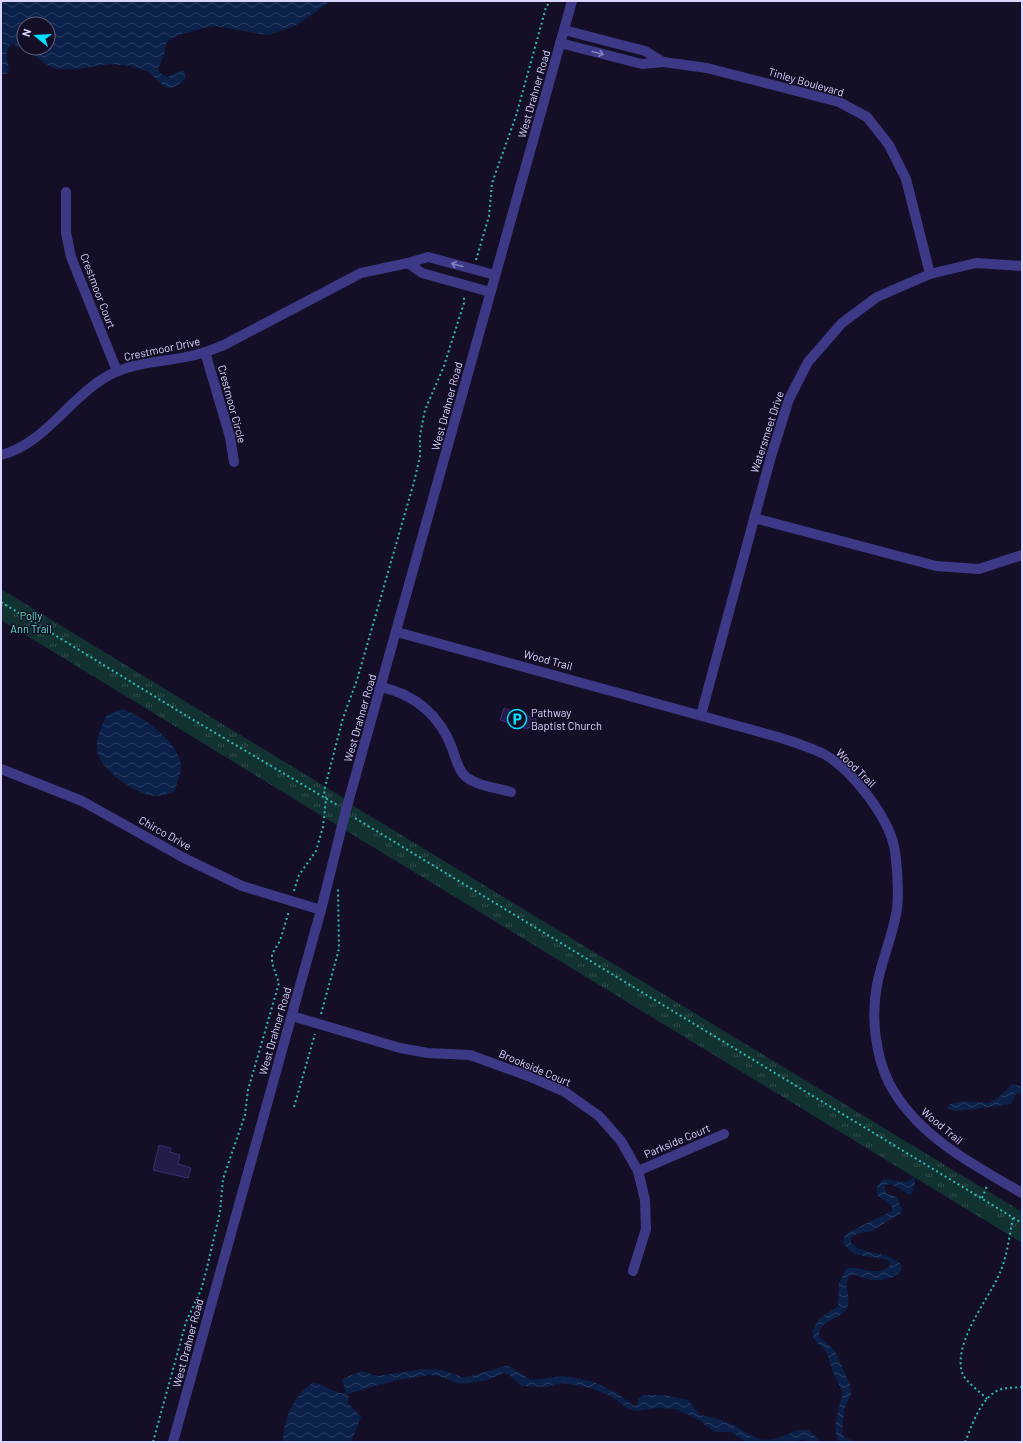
<svg xmlns="http://www.w3.org/2000/svg" width="1023" height="1443" font-family="Barlow,sans-serif">
  <style>
    .park { fill: url(#park-tufts) }
    .water { fill: url(#water-waves) }
    .building { fill: #251b48; stroke: #3c2c75 }
    .lines { fill: none; stroke-linecap: round; stroke-linejoin: round }
    .path { stroke: #2dbbb6; stroke-width: 2; stroke-dasharray: 2 3; stroke-linecap: butt }
    .minor { stroke: #3e3987; stroke-width: 10 }
    .oneway { stroke: #857fbd }
    .labels { text-anchor: middle; stroke-width: 3; stroke-linejoin: round; paint-order: stroke }
    .street-label { font-size: 11px; fill: #dbd5ff; stroke: #140f27 }
    .park-label { font-size: 11px; fill: #5ee2c4; stroke: #140f27 }
    .poi-label { font-size: 11px; fill: #dbd5ff; stroke: #140f27; text-anchor: start }
  </style>
  <defs>
    <pattern id="park-tufts" width="24" height="20" patternUnits="userSpaceOnUse"><rect width="24" height="20" fill="#123131"/><path d="M3 7l-1-3M5 7V3M7 7l1-3M15 17l-1-3M17 17v-4M19 17l1-3" fill="none" stroke="#344e50"/></pattern>
    <pattern id="water-waves" width="16" height="10" patternUnits="userSpaceOnUse"><rect width="16" height="10" fill="#0b214a"/><path d="M0 5q4-4 8 0t8 0" fill="none" stroke="#2e4065"/></pattern>
  </defs>
  <rect width="100%" height="100%" fill="#140f27"/>
  <polygon class="park" points="1,589 347,800 347,802 1022,1212 1022,1243 1,620"/>
  <g class="water">
    <polygon points="1,1 331,1 295,26 268,35 213,26 182,34 170,39 166,44 164,55 158,69 160,73 167,77 181,71 184,71 186,78 177,86 170,88 165,87 149,72 131,66 110,64 77,69 56,69 47,65 25,48 48,48 48,24 24,24 24,48 18,47 13,44 9,46 6,56 9,68 7,74 1,74"/>
    <path d="M123 709C143 717 180 742 181 767 181 774 176 784 175 791 167 794 162 796 154 796 137 795 106 773 99 757 93 744 101 727 107 715Z"/>
    <polygon points="1012,1084 1022,1087 1022,1093 1016,1094 1011,1103 1006,1105 957,1111 947,1109 950,1104 964,1101 989,1103 999,1097"/>
    <path d="M914 1177C915 1184 916 1189 910 1195L891 1184 884 1185 887 1194 897 1197 900 1206 902 1208 901 1213 872 1231 857 1234 851 1238V1243C865 1257 889 1249 902 1266 901 1279 878 1282 867 1279 860 1277 856 1273 849 1276 842 1288 854 1300 845 1311 836 1321 819 1320 819 1336L835 1351 850 1385 851 1395 844 1409 842 1433 844 1437 856 1442H839C831 1427 839 1409 843 1393L833 1372 827 1353 814 1339 812 1331 819 1319 838 1306 839 1283 846 1269C859 1263 876 1280 890 1265L889 1261C873 1254 852 1261 843 1242L845 1235 849 1232 892 1211V1206L877 1195V1187L883 1179 906 1182Z"/>
    <path d="M505 1366 511 1367 531 1380 563 1376 591 1381 615 1392 634 1406 638 1404V1399L643 1395H664L688 1400 700 1415C711 1416 725 1421 735 1426 745 1431 755 1440 766 1440 790 1440 803 1415 820 1442H806L804 1439 793 1442H746L731 1432H714L699 1420 676 1409 657 1408 637 1411 627 1408 612 1397 591 1388 563 1383 547 1387 522 1386 509 1375 504 1373 487 1380 460 1384 439 1376 429 1375 397 1380 347 1394 349 1397 347 1402 361 1417 351 1442H283C283 1420 294 1394 314 1382L339 1393H346L342 1379 362 1371 377 1376 424 1369 442 1370 464 1378Z"/>
  </g>
  <g class="building">
    <polygon points="504,708 536,719 534,729 528,727 528,729 500,720"/>
    <polygon points="159,1145 171,1148 170,1152 180,1155 178,1164 191,1168 188,1178 153,1170"/>
  </g>
  <g class="lines">
    <g class="path">
      <polyline points="476,260 489,216 492,183 516,116 542,22 546,7 551,1"/>
      <polyline points="1,602 185,715 337,805"/>
      <polyline points="355,818 1022,1223"/>
      <polyline points="294,891 299,875 316,851 323,827 326,799 324,791 343,718 357,680 414,482 420,456 420,435 425,410 444,366 464,303 464,296"/>
      <polyline points="321,1014 339,949 338,889"/>
      <polyline points="294,1107 315,1034"/>
      <polyline points="982,1198 987,1186"/>
      <path d="M987 1399C981 1393 966 1381 963 1375 951 1346 987 1301 998 1277 1007 1259 1009 1237 1013 1218"/>
      <polyline points="153,1442 186,1322 201,1290 206,1272 220,1212 223,1179 245,1115 248,1090 279,983 272,963 272,954 280,941 289,911"/>
      <path d="M965 1442C972 1426 979 1402 995 1392 1002 1387 1013 1388 1022 1387"/>
    </g>
    <g class="minor">
      <polyline points="560,43 642,64 663,62 645,51 564,30"/>
      <polyline points="663,62 707,68 839,102 867,117 889,145 906,179 930,274"/>
      <polyline points="66,192 66,233 71,257 117,371"/>
      <polyline points="490,292 422,273 408,263 428,257 495,275"/>
      <polyline points="205,352 230,437 234,462"/>
      <path d="M1 455C42 445 67 402 101 380 129 361 163 363 195 355 205 353 214 349 224 345L361 273 408 263"/>
      <polyline points="754,518 936,566 979,569 1022,555"/>
      <path d="M397 632 778 737C794 742 809 747 824 754 851 769 887 815 894 846 897 860 899 895 897 909 893 935 882 959 877 985 871 1016 875 1054 889 1083 917 1136 972 1164 1022 1193"/>
      <path d="M381 687C415 694 440 716 452 748 455 756 458 770 465 776 476 786 498 788 511 792"/>
      <polyline points="701,715 770,460 789,399 808,362 842,323 877,297 930,274 976,263 1022,266"/>
      <polyline points="1,769 82,801 184,858 242,886 321,910"/>
      <polyline points="292,1016 400,1048 428,1053 470,1055 528,1076 565,1092 599,1116 621,1141 638,1171 645,1200 646,1229 633,1271"/>
      <polyline points="638,1171 724,1134"/>
      <polyline points="173,1442 321,910 346,810 572,1"/>
    </g>
  </g>
  <defs><path id="oneway-shaft" d="M-6 0H5M1.5-3L5.5 0L1.5 3" fill="none" stroke-width="1.6" stroke-linecap="round" stroke-linejoin="round"/></defs>
  <g class="oneway">
    <use href="#oneway-shaft" transform="translate(598 53) rotate(14)"/>
    <use href="#oneway-shaft" transform="translate(457 265) rotate(-165)"/>
  </g>
  <defs>
    <g id="parking-ring" transform="scale(1)"><circle r="9.5" fill="#140f27" stroke="#01dfff" stroke-width="1.5"/><path d="M-3.5-5.5H1a3.5 3.5 0 0 1 0 7H-1V5.5H-3.5ZM-1-3.4V-.6H.8a1.4 1.4 0 0 0 0-2.8Z" fill="#01dfff"/></g>
  </defs>
  <g fill-rule="evenodd">
    <use href="#parking-ring" x="517" y="719"/>
  </g>
  <g class="labels">
    <g class="street-label">
      <text transform="translate(806 82) rotate(16)" y="4">Tinley Boulevard</text>
      <text transform="translate(534 94) rotate(-74)" y="4">West Drahner Road</text>
      <text transform="translate(98 291) rotate(69)" y="4">Crestmoor Court</text>
      <text transform="translate(162 349) rotate(-12)" y="4">Crestmoor Drive</text>
      <text transform="translate(232 404) rotate(75)" y="4">Crestmoor Circle</text>
      <text transform="translate(447 406) rotate(-75)" y="4">West Drahner Road</text>
      <text transform="translate(767 432) rotate(-72)" y="4">Watersmeet Drive</text>
      <text transform="translate(548 660) rotate(15)" y="4">Wood Trail</text>
      <text transform="translate(360 718) rotate(-74)" y="4">West Drahner Road</text>
      <text transform="translate(856 768) rotate(44)" y="4">Wood Trail</text>
      <text transform="translate(165 833) rotate(29)" y="4">Chirco Drive</text>
      <text transform="translate(275 1031) rotate(-74)" y="4">West Drahner Road</text>
      <text transform="translate(535 1068) rotate(23)" y="4">Brookside Court</text>
      <text transform="translate(942 1126) rotate(40)" y="4">Wood Trail</text>
      <text transform="translate(677 1141) rotate(-23)" y="4">Parkside Court</text>
      <text transform="translate(188 1343) rotate(-75)" y="4">West Drahner Road</text>
    </g>
    <g class="park-label">
      <text x="31" y="620">Polly<tspan x="31" dy="13">Ann Trail</tspan></text>
    </g>
    <g class="poi-label">
      <text x="531" y="717">Pathway<tspan x="531" dy="13">Baptist Church</tspan></text>
    </g>
  </g>
  <rect width="1023" height="1443" fill="none" stroke="#dbd5ff" stroke-width="4"/>
  <g transform="translate(36 36) rotate(288)"><circle r="19" fill="#140f27" stroke="#645e7d"/>
  <path d="M0-3L7 15L0 10L-7 15Z" fill="#01dfff"/>
  <text y="-6" font-size="11" font-weight="bold" text-anchor="middle" fill="#dbd5ff">N</text>
  </g>
</svg>
